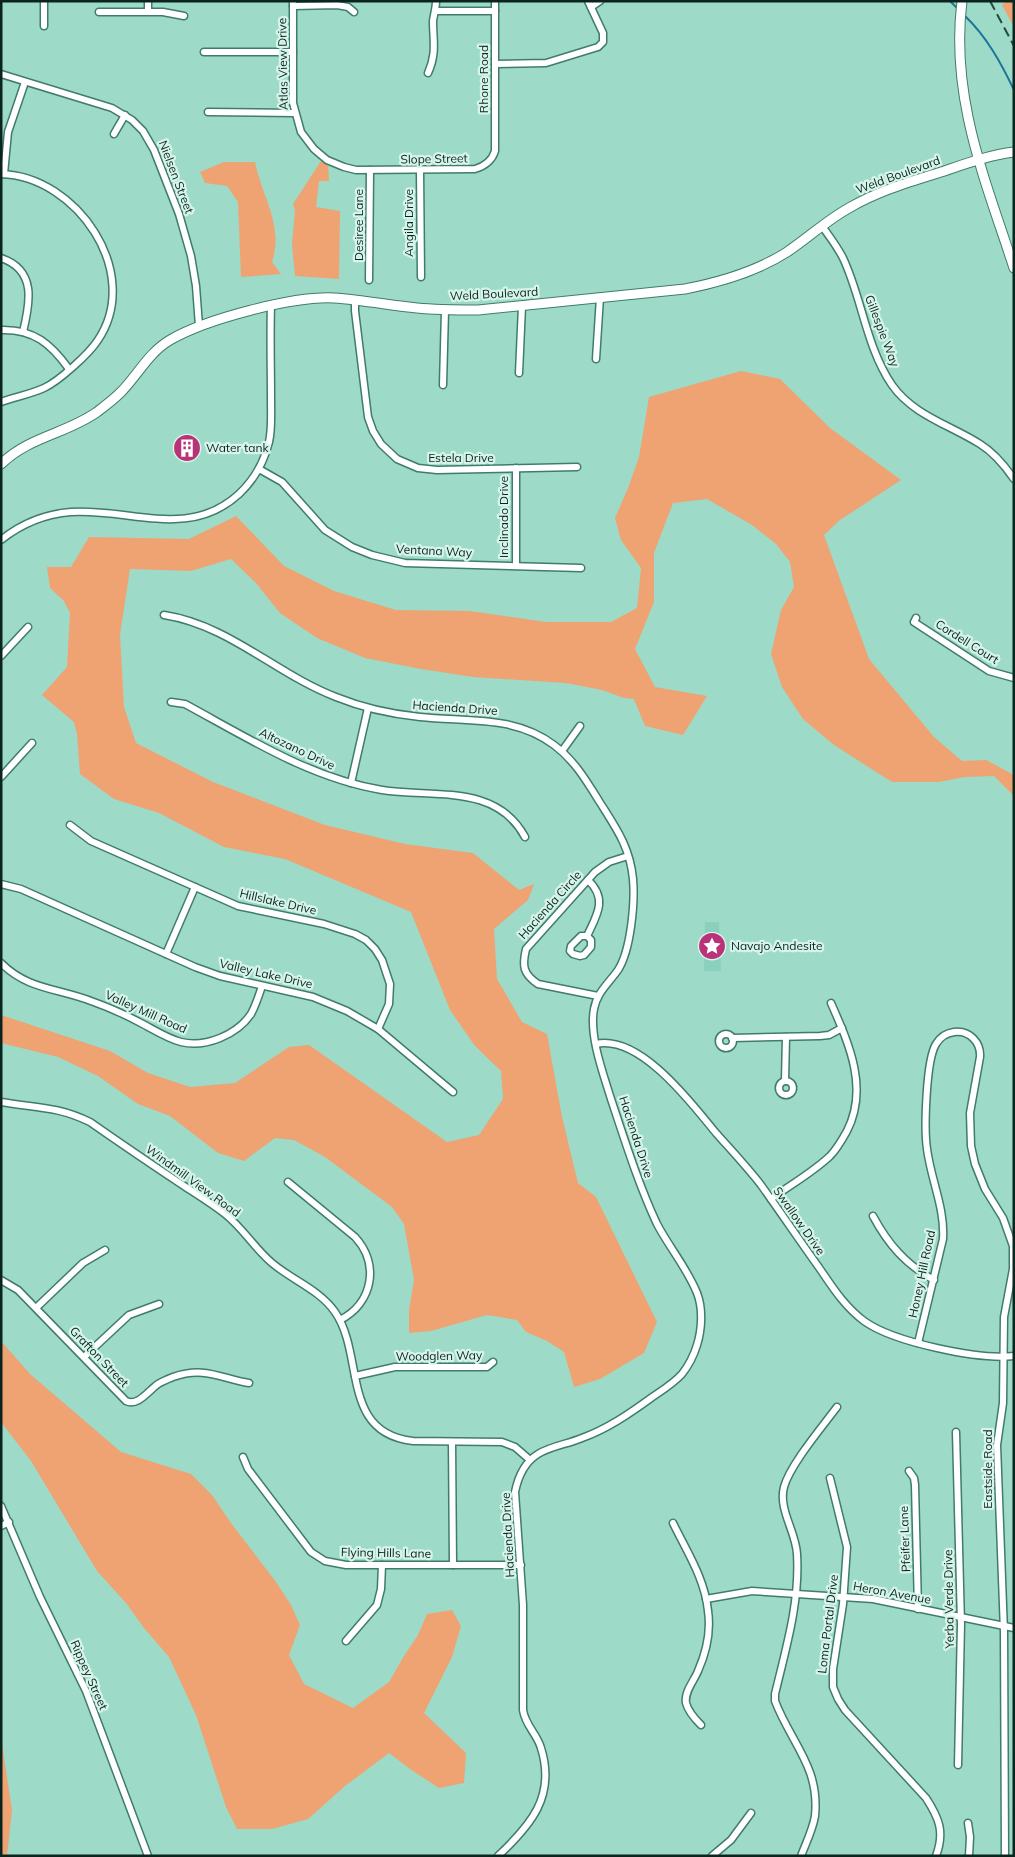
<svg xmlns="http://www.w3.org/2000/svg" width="1015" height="1857" font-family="Mulish,sans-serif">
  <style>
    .built { fill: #8ad0bc }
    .green { fill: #efa372 }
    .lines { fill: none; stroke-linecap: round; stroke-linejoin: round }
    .stream { stroke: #1c7698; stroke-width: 2 }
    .minor-casing { stroke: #407c6b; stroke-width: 9 }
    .major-casing { stroke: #407c6b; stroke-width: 11 }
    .minor { stroke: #fff; stroke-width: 6 }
    .major { stroke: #fff; stroke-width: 9 }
    .rail { stroke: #284840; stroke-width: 2; stroke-dasharray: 10 5; stroke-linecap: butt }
    .labels { text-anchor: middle; stroke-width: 4.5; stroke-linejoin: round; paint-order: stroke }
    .street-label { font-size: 12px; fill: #0b241e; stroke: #d6f4ea }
    .poi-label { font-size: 12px; fill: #0b241e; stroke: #d6f4ea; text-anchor: start }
  </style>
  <rect width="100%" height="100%" fill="#9ddac8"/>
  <polygon class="built" points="705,922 719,922 721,971 704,971"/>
  <g class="green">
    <polygon points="1006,1 1014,1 1014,27 1002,5"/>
    <polygon points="321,161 328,164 329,181 319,181 316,207 340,211 339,279 295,276 292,244 295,210 293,204"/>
    <path d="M224 162H255C262 197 284 225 272 262L281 274 241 277 238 202 227 186 205 183 200 172Z"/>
    <polygon points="741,371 780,379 830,428 901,480 840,520 824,535 869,659 934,737 962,761 986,760 1014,775 1014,796 994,776 965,777 939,782 892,782 834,745 803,719 782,687 771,654 781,610 794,587 790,562 776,544 752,525 707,499 673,503 654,553 654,602 635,649 655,687 707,696 683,735 645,726 634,699 624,698 602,690 566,683 473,677 421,669 365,658 317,638 280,613 255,582 231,559 191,571 130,569 120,635 124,707 136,743 213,782 325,825 405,844 473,853 519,890 534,884 528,900 494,929 497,979 522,1022 547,1034 562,1117 578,1183 596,1197 657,1322 644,1353 600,1379 574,1387 564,1352 547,1341 526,1332 517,1320 487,1315 431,1331 409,1333 409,1310 414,1280 404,1224 392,1207 325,1157 294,1140 275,1138 244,1161 218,1153 170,1116 138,1104 98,1076 58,1057 1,1043 1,1015 110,1051 148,1073 190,1087 235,1083 289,1047 309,1045 447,1142 479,1135 503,1099 501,1071 475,1046 450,1010 411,912 285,859 224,847 159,813 114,799 80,774 77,734 74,722 42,695 67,667 70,613 64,601 50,588 47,567 71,567 89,537 189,539 236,516 284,566 334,591 396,610 470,611 546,622 611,622 637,608 641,568 621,540 615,518 628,488 639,457 649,397"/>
    <polygon points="1,1341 30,1374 121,1452 191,1474 212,1495 231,1523 276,1582 291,1605 300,1625 289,1655 304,1684 353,1708 389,1682 404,1656 418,1635 427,1614 452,1610 461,1626 452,1657 424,1713 466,1753 464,1783 439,1788 410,1769 389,1753 345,1786 308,1819 272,1829 237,1829 226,1807 196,1715 169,1657 144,1628 126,1603 97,1571 31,1461 1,1422"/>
    <polygon points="1,1738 12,1810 7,1856 1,1856"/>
  </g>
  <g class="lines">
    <g class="stream">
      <polyline points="950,1 958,9"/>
      <path d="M965 16C987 37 1001 63 1014 90"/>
    </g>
    <g class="minor-casing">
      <g id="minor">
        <path d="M293 1V103L301 132 314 149 327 160 344 167 356 170 475 169C485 166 492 161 495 151V1"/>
        <polyline points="293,6 337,5 348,7 354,12"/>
        <polyline points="591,7 600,1"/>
        <polyline points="148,11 148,1"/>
        <polyline points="436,11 495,11"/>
        <polyline points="99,12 163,12 184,16"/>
        <polyline points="44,26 44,1"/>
        <polyline points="204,52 293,52"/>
        <polyline points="495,64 546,63 598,47 603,42 603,33 588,1"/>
        <path d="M428 73C437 53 433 41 433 21 434 14 436 8 436 1"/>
        <polyline points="1,74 112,108 132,120 143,131 154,150 179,214 191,256 196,286 199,326"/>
        <polyline points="208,112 295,113"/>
        <polyline points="114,134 125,115"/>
        <polyline points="420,170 421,277"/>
        <path d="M1 174C77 176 143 273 98 340 89 354 59 381 44 388 31 394 15 397 1 402"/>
        <polyline points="4,174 8,132 25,82"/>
        <path d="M822 226C829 236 837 246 843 258 862 298 866 347 892 385 913 415 950 425 980 444 993 452 1005 466 1014 479"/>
        <path d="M1 258C37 270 30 303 23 332"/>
        <polyline points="369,280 370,170"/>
        <polyline points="355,300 355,311 368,417 373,431 381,444 397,459 418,468 437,470 577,467"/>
        <path d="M1 330C34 329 51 344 69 369"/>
        <polyline points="596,359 600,297"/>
        <polyline points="519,373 522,306"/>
        <polyline points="443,385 445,310"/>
        <polyline points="516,468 516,565"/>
        <polyline points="259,469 282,482 325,530 352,547 372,555 405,563 581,568"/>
        <path d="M1 540C21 524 45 514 71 512 130 508 189 540 239 494 254 480 264 462 269 442 272 429 271 414 271 400 271 369 270 337 271 305"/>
        <path d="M164 615C229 625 276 674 336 697 363 708 391 714 420 717 467 722 514 715 554 745 574 760 586 780 599 801 616 828 630 847 633 879 635 902 631 950 618 970 609 983 597 992 594 1009 589 1036 603 1073 611 1099 625 1141 638 1183 657 1224 669 1247 687 1268 697 1293 703 1308 702 1329 697 1345 694 1355 689 1365 682 1374 673 1384 661 1391 651 1398 629 1414 607 1429 582 1438 568 1444 551 1446 538 1454 525 1462 518 1477 515 1492L523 1605V1710C525 1725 537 1734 541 1748 556 1796 531 1825 498 1856"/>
        <polyline points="916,618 914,622 989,671 1014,678"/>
        <polyline points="1,656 28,627"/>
        <path d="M171 702 185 704C248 738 310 778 382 790 433 798 496 783 525 837"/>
        <polyline points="562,751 580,726"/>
        <polyline points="1,777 32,743"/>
        <polyline points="351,783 368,708"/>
        <polyline points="70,825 91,841 238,906 324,924 355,934 366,940 375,949 382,960 390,984 389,1004 378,1029"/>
        <polyline points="1,884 21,889 195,967 220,976 313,997 347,1011 378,1029 453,1092"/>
        <path d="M587 936 591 940V947L584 955 580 956 573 954 570 951 571 946 581 936H587C597 915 608 899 588 880"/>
        <polyline points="166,954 195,887"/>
        <path d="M1 963C28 990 58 988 91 1001 108 1007 124 1014 139 1022 153 1029 166 1038 181 1042 205 1048 237 1035 251 1014 256 1005 259 995 262 986"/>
        <path d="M598 996 538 984C523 974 522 966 526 949L595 872 609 862 628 856"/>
        <circle cx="726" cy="1041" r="7"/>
        <polyline points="732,1038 820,1036 829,1035 842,1028"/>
        <path d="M596 1044C640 1034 692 1104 716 1133 731 1150 747 1167 761 1185 781 1213 800 1241 820 1269 833 1288 845 1307 864 1321 893 1342 978 1360 1014 1356"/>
        <polyline points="785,1081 786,1037"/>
        <circle cx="786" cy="1088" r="7"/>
        <path d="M1 1102C36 1108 57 1106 90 1122 120 1143 151 1164 181 1184 196 1194 211 1203 225 1214 243 1228 255 1249 272 1263 292 1280 320 1290 335 1312 365 1355 340 1433 413 1441L502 1442 515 1447 530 1460"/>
        <path d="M288 1182 355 1237C380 1264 373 1303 340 1320"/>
        <path d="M771 1199C790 1185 812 1173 830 1156 836 1150 842 1140 847 1131 869 1088 849 1044 831 1003"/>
        <path d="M873 1216C888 1244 906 1265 934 1280"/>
        <path d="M1 1280 18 1290 126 1401C138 1407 149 1390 158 1384 163 1381 168 1379 173 1377 204 1366 220 1378 249 1383"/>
        <polyline points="36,1308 83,1263 105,1250"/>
        <path d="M918 1343 943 1239C945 1208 931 1180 927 1149 924 1129 926 1060 936 1044 940 1037 947 1033 954 1032 970 1030 981 1043 980 1057L970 1113 971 1146 975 1164 985 1189 1003 1218 1013 1246V1269L1004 1317 1003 1403 997 1445 1004 1632 1005 1856"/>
        <polyline points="84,1357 129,1315 159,1304"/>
        <polyline points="355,1376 395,1367 487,1367 493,1362"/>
        <polyline points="956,1432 961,1624 958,1765"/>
        <polyline points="452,1442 453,1565"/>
        <polyline points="243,1457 248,1469 311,1552 325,1561 346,1565 521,1565"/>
        <polyline points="909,1471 914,1478 915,1485 918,1609"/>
        <path d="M830 1478 847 1547 843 1604 833 1669V1687L838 1699 845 1710 926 1798C939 1818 945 1832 936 1856"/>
        <polyline points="1,1506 40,1597 86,1691 148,1856"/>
        <path d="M673 1523C687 1552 705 1579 708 1611 711 1632 706 1653 698 1671 694 1681 684 1692 686 1703 688 1711 695 1719 701 1725"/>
        <polyline points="1,1526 9,1522"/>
        <polyline points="706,1599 752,1591 873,1599 1014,1628"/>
        <polyline points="346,1641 377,1605 381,1589 382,1565"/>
        <polyline points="968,1823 970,1837 969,1856"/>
        <polyline points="712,1856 731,1840 751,1813"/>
        <path d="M801 1856C806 1843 813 1829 815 1816 820 1767 791 1743 775 1701V1694C786 1648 800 1602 797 1554 796 1532 778 1509 784 1487 790 1465 822 1427 837 1407"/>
      </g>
    </g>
    <g class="major-casing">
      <g id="major">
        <path d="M962 1C950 97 985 179 1014 268"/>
        <path d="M1 464C30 436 66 434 97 412 105 406 114 399 121 392 138 375 148 353 170 340 206 319 293 296 334 298 362 300 389 305 417 308 437 310 458 310 478 310L685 289C721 282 756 272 787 252 808 238 827 220 849 208 878 191 909 182 941 172 965 164 989 155 1014 152"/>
      </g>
    </g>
    <use href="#minor" class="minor"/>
    <use href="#major" class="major"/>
    <polyline class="rail" points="990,1 1014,46"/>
  </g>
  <defs>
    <g id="building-disc" transform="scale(1.4375)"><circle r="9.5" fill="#b83377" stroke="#d6f4ea"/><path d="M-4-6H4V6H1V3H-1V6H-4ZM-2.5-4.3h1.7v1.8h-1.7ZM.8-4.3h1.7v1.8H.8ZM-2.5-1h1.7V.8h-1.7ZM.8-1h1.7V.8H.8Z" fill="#fff"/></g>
    <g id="sight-disc" transform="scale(1.4375)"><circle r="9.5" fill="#b83377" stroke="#d6f4ea"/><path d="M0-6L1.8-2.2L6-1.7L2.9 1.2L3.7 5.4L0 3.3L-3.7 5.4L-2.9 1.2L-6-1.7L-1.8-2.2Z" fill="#fff"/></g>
  </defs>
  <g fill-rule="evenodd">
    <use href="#building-disc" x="187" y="448"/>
    <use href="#sight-disc" x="712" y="946"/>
  </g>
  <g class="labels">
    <g class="street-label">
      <text transform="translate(283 64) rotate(-91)" y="4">Atlas View Drive</text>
      <text transform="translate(484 79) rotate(-90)" y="4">Rhone Road</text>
      <text transform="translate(434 159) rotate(-1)" y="4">Slope Street</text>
      <text transform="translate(898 175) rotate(-20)" y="4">Weld Boulevard</text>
      <text transform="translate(176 177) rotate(69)" y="4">Nielsen Street</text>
      <text transform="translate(409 223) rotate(-90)" y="4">Angila Drive</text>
      <text transform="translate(359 225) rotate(-90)" y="4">Desiree Lane</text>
      <text transform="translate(494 294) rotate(-3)" y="4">Weld Boulevard</text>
      <text transform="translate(882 331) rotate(69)" y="4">Gillespie Way</text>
      <text x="461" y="462">Estela Drive</text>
      <text transform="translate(504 517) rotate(-90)" y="4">Inclinado Drive</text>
      <text transform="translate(434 551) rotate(3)" y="4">Ventana Way</text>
      <text transform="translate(967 642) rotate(32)" y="4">Cordell Court</text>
      <text transform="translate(455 708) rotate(4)" y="4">Hacienda Drive</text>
      <text transform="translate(297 749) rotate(25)" y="4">Altozano Drive</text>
      <text transform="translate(278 902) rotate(13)" y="4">Hillslake Drive</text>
      <text transform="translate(550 905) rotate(-48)" y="4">Hacienda Circle</text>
      <text transform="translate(266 974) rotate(13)" y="4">Valley Lake Drive</text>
      <text transform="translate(146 1012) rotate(24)" y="4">Valley Mill Road</text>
      <text transform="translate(636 1137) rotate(72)" y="4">Hacienda Drive</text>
      <text transform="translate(193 1181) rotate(36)" y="4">Windmill View Road</text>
      <text transform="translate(799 1221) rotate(55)" y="4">Swallow Drive</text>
      <text transform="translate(922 1274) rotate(-78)" y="4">Honey Hill Road</text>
      <text transform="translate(439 1356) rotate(-1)" y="4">Woodglen Way</text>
      <text transform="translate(99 1357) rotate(46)" y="4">Grafton Street</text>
      <text transform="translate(988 1469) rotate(-90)" y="4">Eastside Road</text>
      <text transform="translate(508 1535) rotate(-93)" y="4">Hacienda Drive</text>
      <text transform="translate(905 1539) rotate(-92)" y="4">Pfeifer Lane</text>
      <text transform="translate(386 1553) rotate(1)" y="4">Flying Hills Lane</text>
      <text transform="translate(892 1593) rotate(10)" y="4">Heron Avenue</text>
      <text transform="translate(949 1599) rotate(-91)" y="4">Yerba Verde Drive</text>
      <text transform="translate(828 1624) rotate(-83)" y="4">Loma Portal Drive</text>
      <text transform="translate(89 1675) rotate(66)" y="4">Rippey Street</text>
    </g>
    <g class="poi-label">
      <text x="206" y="452">Water tank</text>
      <text x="731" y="950">Navajo Andesite</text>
    </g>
  </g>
  <rect width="1015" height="1857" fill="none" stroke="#0b241e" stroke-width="5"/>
</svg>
